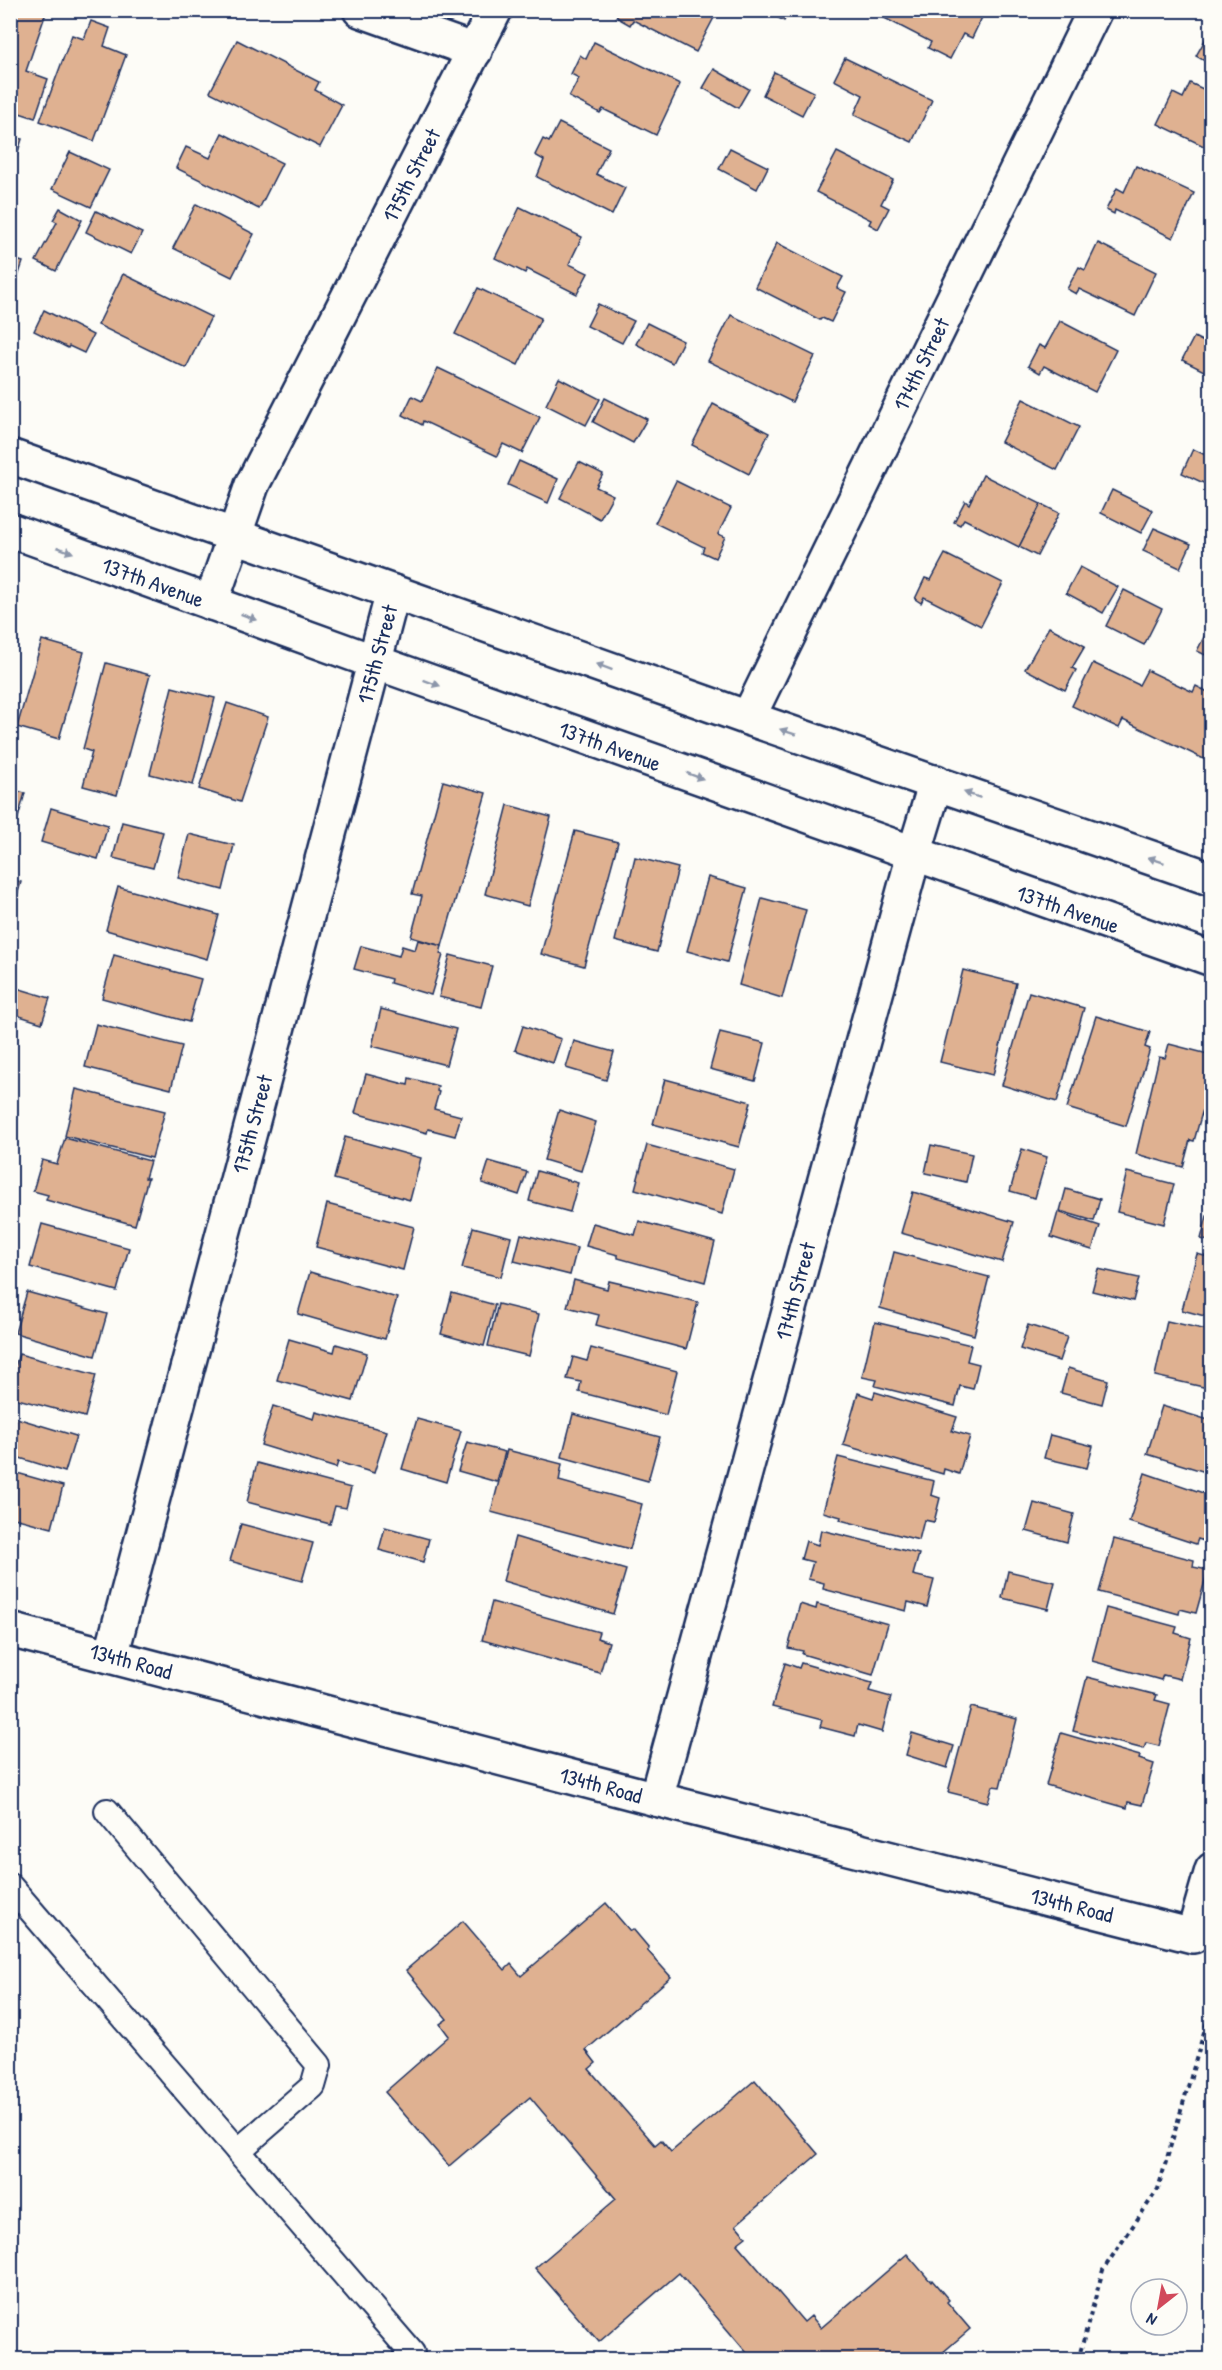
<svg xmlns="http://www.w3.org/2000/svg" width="1222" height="2370" font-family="'Patrick Hand',sans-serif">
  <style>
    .building { fill: #dfb191; stroke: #1b2f5e; stroke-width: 1.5 }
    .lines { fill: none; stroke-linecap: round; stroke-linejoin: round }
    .lane-casing { stroke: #1b2f5e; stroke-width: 28 }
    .street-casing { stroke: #1b2f5e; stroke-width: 38 }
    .secondary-casing { stroke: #1b2f5e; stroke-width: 38 }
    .path { stroke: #1b2f5e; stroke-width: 4; stroke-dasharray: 4.5 4.5; stroke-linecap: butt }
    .lane { stroke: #fdfcf7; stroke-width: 24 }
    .street { stroke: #fdfcf7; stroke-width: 33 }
    .secondary { stroke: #fdfcf7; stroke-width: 33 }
    .oneway { fill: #8c96aa }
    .labels { text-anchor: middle; stroke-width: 5; stroke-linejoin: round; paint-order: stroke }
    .street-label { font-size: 22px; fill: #1b2f5e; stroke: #fdfcf7 }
  </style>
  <rect width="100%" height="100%" fill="#fdfcf7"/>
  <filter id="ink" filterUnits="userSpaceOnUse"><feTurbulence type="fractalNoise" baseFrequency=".0167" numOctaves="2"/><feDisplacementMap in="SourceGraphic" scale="12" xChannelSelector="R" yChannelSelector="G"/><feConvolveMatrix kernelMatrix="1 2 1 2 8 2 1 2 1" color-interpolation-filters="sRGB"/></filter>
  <g filter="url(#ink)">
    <g class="building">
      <polygon points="10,10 47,10 26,71 48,79 35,118 10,110"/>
      <polygon points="620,10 718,10 696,52 633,20 630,25 616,17"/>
      <polygon points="764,10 789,10 784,21"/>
      <polygon points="869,10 983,10 985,11 972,38 963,34 950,59 928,48 931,42"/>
      <polygon points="91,21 110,28 104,46 126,55 94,141 40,121 72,35 84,39"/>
      <polygon points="1210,31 1212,32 1212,65 1196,56"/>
      <polygon points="237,40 319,82 315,90 342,105 320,147 210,92"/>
      <polygon points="594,42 680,84 656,135 603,109 600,113 569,97 579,78 571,74 580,55 586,59"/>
      <polygon points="845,58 932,100 912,142 854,115 863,95 834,80"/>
      <polygon points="714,69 749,89 738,108 703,88"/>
      <polygon points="774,72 814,92 802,115 763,95"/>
      <polygon points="1190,83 1212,93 1212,150 1158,124 1173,93 1183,98"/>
      <polygon points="559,123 609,148 596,174 625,188 612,215 537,177 544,160 535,155 543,139 549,142"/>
      <polygon points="222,133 282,163 259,209 176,168 186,147 210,158"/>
      <polygon points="10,136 22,139 10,177"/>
      <polygon points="730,148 768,167 757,189 719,169"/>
      <polygon points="70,152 109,170 91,207 52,189"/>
      <polygon points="837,152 893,180 881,204 889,208 878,229 869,224 871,220 816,192"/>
      <polygon points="1136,166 1194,193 1173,238 1115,210 1114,214 1106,210 1117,188 1124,192"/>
      <polygon points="196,204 254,234 232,277 173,248"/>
      <polygon points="520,207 582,237 569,264 588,273 577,294 527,269 525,273 495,258"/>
      <polygon points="60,208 82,220 56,271 36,261 57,222 53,220"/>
      <polygon points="96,211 142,233 131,254 86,232"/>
      <polygon points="777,243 843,277 837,288 846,292 831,322 822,318 820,320 755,287"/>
      <polygon points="1098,243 1156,272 1135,316 1079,289 1076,294 1067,289 1079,267 1085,270"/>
      <polygon points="10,258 23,262 10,300"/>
      <polygon points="123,274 211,317 186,368 98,325"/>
      <polygon points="478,288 541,318 518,365 455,334"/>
      <polygon points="598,304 634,321 622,343 587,326"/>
      <polygon points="44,310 93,335 84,353 69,346 68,348 34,331"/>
      <polygon points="731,315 815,356 792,402 708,361"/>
      <polygon points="1060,321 1116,350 1095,392 1044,366 1040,373 1028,366 1039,345 1045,348"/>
      <polygon points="647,323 683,341 672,363 636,344"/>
      <polygon points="1194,337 1212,346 1212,375 1182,360"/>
      <polygon points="438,368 540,417 522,453 503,444 497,456 423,421 422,425 403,415 412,396 422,401"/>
      <polygon points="559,378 600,399 586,425 546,405"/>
      <polygon points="605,398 647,419 633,443 593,422"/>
      <polygon points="1023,399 1079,427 1057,470 1001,442"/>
      <polygon points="713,404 769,433 749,474 692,445"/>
      <polygon points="1193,449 1212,458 1212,487 1182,473"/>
      <polygon points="519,461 558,479 548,503 508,485"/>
      <polygon points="579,462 603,474 596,487 613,495 600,519 560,498"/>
      <polygon points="983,475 1041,504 1019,547 964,519 960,525 954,522 965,501 969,504"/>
      <polygon points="676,481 731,508 718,534 725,537 715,558 702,552 704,547 655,523"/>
      <polygon points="1112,490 1153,510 1141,533 1101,513"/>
      <polygon points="1041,504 1059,513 1037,556 1019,547"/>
      <polygon points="1154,528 1191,544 1180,568 1143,551"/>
      <polygon points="945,554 1003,583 981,626 924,597 921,603 915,599 925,578 931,580"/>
      <polygon points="1080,567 1118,587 1103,613 1066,593"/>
      <polygon points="1124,590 1162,609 1144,645 1106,626"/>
      <polygon points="1212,621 1212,658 1197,651"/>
      <polygon points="10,625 18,627 10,657"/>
      <polygon points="1049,627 1085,646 1072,668 1076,670 1065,690 1025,669"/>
      <polygon points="42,640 84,652 59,739 17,727"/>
      <polygon points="106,663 150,675 117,795 83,786 92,752 83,749"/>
      <polygon points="1093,663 1139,685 1147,670 1193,692 1196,686 1212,694 1212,763 1123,720 1119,728 1072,706"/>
      <polygon points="172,687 215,698 193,785 150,774"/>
      <polygon points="227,703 268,717 240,802 199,789"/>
      <polygon points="443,781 486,793 442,946 411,937 422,896 412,894"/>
      <polygon points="10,789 25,793 14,832 10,831"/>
      <polygon points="508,805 551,817 528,906 485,894"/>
      <polygon points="51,808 108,825 98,859 41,842"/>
      <polygon points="122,822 163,832 153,868 113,858"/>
      <polygon points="575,831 618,842 584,966 541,954"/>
      <polygon points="189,834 234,845 223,890 178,878"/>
      <polygon points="635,857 678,868 657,952 615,941"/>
      <polygon points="708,877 747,888 727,962 687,951"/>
      <polygon points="10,879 21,882 14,906 10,905"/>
      <polygon points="118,887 219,915 207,959 106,930"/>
      <polygon points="762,898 806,910 782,998 739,985"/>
      <polygon points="418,940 442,946 440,954 443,955 431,995 390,983 391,979 354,969 361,946 399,956 402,946 415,950"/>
      <polygon points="114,955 201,979 189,1022 102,998"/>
      <polygon points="450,955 492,966 481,1007 439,997"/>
      <polygon points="963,970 1016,983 993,1075 940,1062"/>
      <polygon points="10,986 50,998 42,1023 10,1013"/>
      <polygon points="1029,992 1084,1008 1057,1102 1002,1085"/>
      <polygon points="381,1009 456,1029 446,1065 372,1046"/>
      <polygon points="1096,1016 1150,1032 1145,1047 1150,1049 1126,1126 1067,1108"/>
      <polygon points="96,1024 182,1046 171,1089 85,1067"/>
      <polygon points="523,1026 561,1039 553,1063 515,1050"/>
      <polygon points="720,1032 765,1043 755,1081 710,1069"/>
      <polygon points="574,1041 614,1052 606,1080 566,1068"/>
      <polygon points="1169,1044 1212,1055 1209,1071 1212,1072 1212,1077 1194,1141 1190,1140 1183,1167 1136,1154 1159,1057 1165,1058"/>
      <polygon points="366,1074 408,1085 409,1078 438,1086 437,1091 439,1092 434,1109 461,1116 455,1136 428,1129 427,1133 355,1113"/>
      <polygon points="665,1079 751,1102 739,1147 653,1124"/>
      <polygon points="76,1089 165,1111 152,1158 65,1136"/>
      <polygon points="559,1110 596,1122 581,1171 544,1160"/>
      <polygon points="345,1137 421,1158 410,1200 334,1179"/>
      <polygon points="65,1138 150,1161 145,1178 148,1178 135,1225 46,1200 48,1195 33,1191 42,1160 57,1164"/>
      <polygon points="647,1145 734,1169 722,1214 635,1189"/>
      <polygon points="931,1145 972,1154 966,1182 925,1173"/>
      <polygon points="1022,1149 1047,1157 1035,1198 1010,1191"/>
      <polygon points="489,1161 527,1172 519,1195 482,1183"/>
      <polygon points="537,1171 578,1183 570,1212 529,1201"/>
      <polygon points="1127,1172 1174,1184 1164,1224 1117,1212"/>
      <polygon points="1066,1189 1100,1199 1094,1221 1060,1211"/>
      <polygon points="913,1192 1014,1222 1002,1262 901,1233"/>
      <polygon points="327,1204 414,1227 403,1270 316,1247"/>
      <polygon points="1058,1212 1100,1226 1092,1250 1051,1237"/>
      <polygon points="1207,1216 1212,1217 1212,1242 1201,1239"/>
      <polygon points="639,1221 715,1242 705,1282 618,1258 618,1255 586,1246 593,1223 635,1235"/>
      <polygon points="42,1224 129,1248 117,1291 30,1267"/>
      <polygon points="473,1227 511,1237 501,1277 462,1268"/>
      <polygon points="521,1234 577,1248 570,1275 514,1261"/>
      <polygon points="894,1252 989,1277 974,1335 880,1308"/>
      <polygon points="1197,1254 1212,1258 1212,1318 1182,1310"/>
      <polygon points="1098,1269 1139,1278 1133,1301 1092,1291"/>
      <polygon points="310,1272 397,1298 385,1339 298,1314"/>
      <polygon points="574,1280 607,1289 609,1281 698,1302 686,1349 596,1325 599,1315 567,1307"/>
      <polygon points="27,1292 107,1314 95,1356 15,1333"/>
      <polygon points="452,1293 495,1305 484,1346 441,1334"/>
      <polygon points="498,1304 539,1314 529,1356 488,1346"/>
      <polygon points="1167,1321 1212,1331 1212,1389 1155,1376"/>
      <polygon points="875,1322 971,1345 967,1361 979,1364 973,1389 960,1386 955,1406 875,1386 877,1380 862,1377"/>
      <polygon points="1028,1325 1067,1337 1059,1361 1020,1349"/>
      <polygon points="289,1339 334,1352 336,1344 367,1353 353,1401 277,1380"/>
      <polygon points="591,1348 677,1371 666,1415 579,1392 581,1382 567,1379 573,1357 587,1361"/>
      <polygon points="19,1354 96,1375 85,1417 10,1397 10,1372 13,1373"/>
      <polygon points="1068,1368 1108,1380 1102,1404 1061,1393"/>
      <polygon points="875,1392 957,1417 952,1431 970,1436 959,1474 944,1469 943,1474 843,1445 858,1393 873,1398"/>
      <polygon points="273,1406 314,1419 316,1412 387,1431 374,1473 338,1462 336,1468 261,1445"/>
      <polygon points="1162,1406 1212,1421 1212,1474 1147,1454"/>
      <polygon points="573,1414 660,1437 648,1481 562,1457"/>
      <polygon points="10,1416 76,1436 65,1472 10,1455"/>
      <polygon points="417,1419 461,1431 446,1482 402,1469"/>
      <polygon points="1050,1435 1093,1446 1087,1468 1044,1458"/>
      <polygon points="467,1442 505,1452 497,1482 458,1471"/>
      <polygon points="507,1450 562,1464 559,1481 642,1504 630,1549 491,1512"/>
      <polygon points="838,1457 934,1481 931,1495 940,1498 934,1522 924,1520 919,1540 840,1520 841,1517 823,1512"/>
      <polygon points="257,1463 351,1488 346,1508 335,1506 330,1524 247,1502"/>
      <polygon points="10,1471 63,1486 52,1528 10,1517"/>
      <polygon points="1145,1473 1212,1496 1212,1544 1198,1539 1196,1544 1129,1522"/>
      <polygon points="1034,1503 1074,1514 1067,1542 1026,1531"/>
      <polygon points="241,1524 313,1543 302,1581 230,1561"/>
      <polygon points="385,1527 429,1539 423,1562 379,1550"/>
      <polygon points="821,1530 919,1554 913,1575 934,1580 927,1607 908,1602 906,1611 823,1589 824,1583 808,1579 813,1562 801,1559 806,1541 818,1545"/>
      <polygon points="515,1537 626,1570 613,1614 503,1581"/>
      <polygon points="1114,1539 1194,1560 1193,1567 1208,1570 1196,1613 1180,1609 1179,1614 1099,1592"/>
      <polygon points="1008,1571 1055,1582 1048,1609 1002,1598"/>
      <polygon points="492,1602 599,1632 597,1638 609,1642 600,1673 482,1640"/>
      <polygon points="800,1604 816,1609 817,1604 888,1624 873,1675 802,1654 803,1651 788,1648"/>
      <polygon points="1106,1608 1177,1627 1175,1633 1191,1638 1180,1679 1163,1675 1161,1680 1092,1661"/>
      <polygon points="785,1663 799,1668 801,1663 872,1683 869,1691 891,1697 882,1732 858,1725 855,1736 820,1727 822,1720 772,1707"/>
      <polygon points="1087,1677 1157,1695 1155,1700 1170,1704 1159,1746 1146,1743 1144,1749 1073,1731"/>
      <polygon points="971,1707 1017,1719 1000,1787 993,1786 988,1802 948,1792"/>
      <polygon points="912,1733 954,1746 947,1768 906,1755"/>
      <polygon points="1061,1733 1140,1756 1139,1759 1154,1764 1142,1805 1128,1802 1127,1808 1046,1785"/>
      <polygon points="606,1903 630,1931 633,1929 649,1948 647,1950 671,1977 586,2050 596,2063 589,2069 655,2145 661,2140 671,2152 755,2080 818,2154 736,2225 746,2237 737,2244 804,2322 811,2316 821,2328 907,2254 931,2282 932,2280 949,2300 947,2302 970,2329 934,2360 753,2360 679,2273 599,2342 535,2268 616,2199 530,2097 449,2166 385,2092 449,2036 440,2024 447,2019 406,1970 463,1921 505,1970 511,1964 521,1976"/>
    </g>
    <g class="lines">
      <g class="lane-casing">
        <g id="lane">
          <polyline points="107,1811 319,2065 313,2086 238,2151"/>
          <polyline points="10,1886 412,2353 404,2360"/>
        </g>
      </g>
      <g class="street-casing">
        <g id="street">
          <polyline points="360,10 475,51"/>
          <polyline points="211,603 252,485 495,10"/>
          <polyline points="748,718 1095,10"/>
          <polyline points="10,1630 656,1799 1193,1936 1212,1870"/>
          <polyline points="111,1656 393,592"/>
          <polyline points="656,1799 914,854 936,782"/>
        </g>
      </g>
      <g class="secondary-casing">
        <g id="secondary">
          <polyline points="10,456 748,718 1212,879"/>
          <polyline points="10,530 375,662 1212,959"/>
        </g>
      </g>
      <polyline class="path" points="1078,2360 1103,2270 1158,2189 1209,2015"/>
      <use href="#lane" class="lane"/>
      <use href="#street" class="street"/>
      <use href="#secondary" class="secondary"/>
    </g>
    <defs><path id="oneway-solid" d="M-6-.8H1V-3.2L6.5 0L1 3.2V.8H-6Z" transform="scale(1.5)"/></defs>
    <g class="oneway">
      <use href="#oneway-solid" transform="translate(65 550) rotate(20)"/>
      <use href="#oneway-solid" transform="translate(249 617) rotate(20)"/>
      <use href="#oneway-solid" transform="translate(604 667) rotate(-160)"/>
      <use href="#oneway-solid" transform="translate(432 683) rotate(20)"/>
      <use href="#oneway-solid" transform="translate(788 732) rotate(-161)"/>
      <use href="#oneway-solid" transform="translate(695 776) rotate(20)"/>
      <use href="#oneway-solid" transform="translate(972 795) rotate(-161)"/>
      <use href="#oneway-solid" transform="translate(1156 860) rotate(-161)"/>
    </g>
  </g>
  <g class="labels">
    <g class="street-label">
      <text transform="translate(411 175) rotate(-63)" y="8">175th Street</text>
      <text transform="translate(921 364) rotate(-64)" y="8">174th Street</text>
      <text transform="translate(153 582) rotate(20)" y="8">137th Avenue</text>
      <text transform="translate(377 654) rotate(-75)" y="8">175th Street</text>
      <text transform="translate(610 746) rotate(20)" y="8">137th Avenue</text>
      <text transform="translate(1068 909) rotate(19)" y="8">137th Avenue</text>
      <text transform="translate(252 1124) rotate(-75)" y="8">175th Street</text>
      <text transform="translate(795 1291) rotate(-75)" y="8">174th Street</text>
      <text transform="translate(131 1661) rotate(15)" y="8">134th Road</text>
      <text transform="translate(601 1785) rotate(15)" y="8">134th Road</text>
      <text transform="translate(1072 1905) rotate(14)" y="8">134th Road</text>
    </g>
  </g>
  <rect width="1222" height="2370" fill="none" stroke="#fdfcf7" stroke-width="36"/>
  <rect x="18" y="18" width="1186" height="2334" fill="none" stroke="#1b2f5e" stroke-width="2" filter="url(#ink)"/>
  <g transform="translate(1159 2307) rotate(211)"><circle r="28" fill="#fdfcf7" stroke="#a3aaba" stroke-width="1.5"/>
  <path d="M0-4.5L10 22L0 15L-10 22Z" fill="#d1495b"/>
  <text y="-9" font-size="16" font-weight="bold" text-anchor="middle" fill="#1b2f5e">N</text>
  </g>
</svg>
